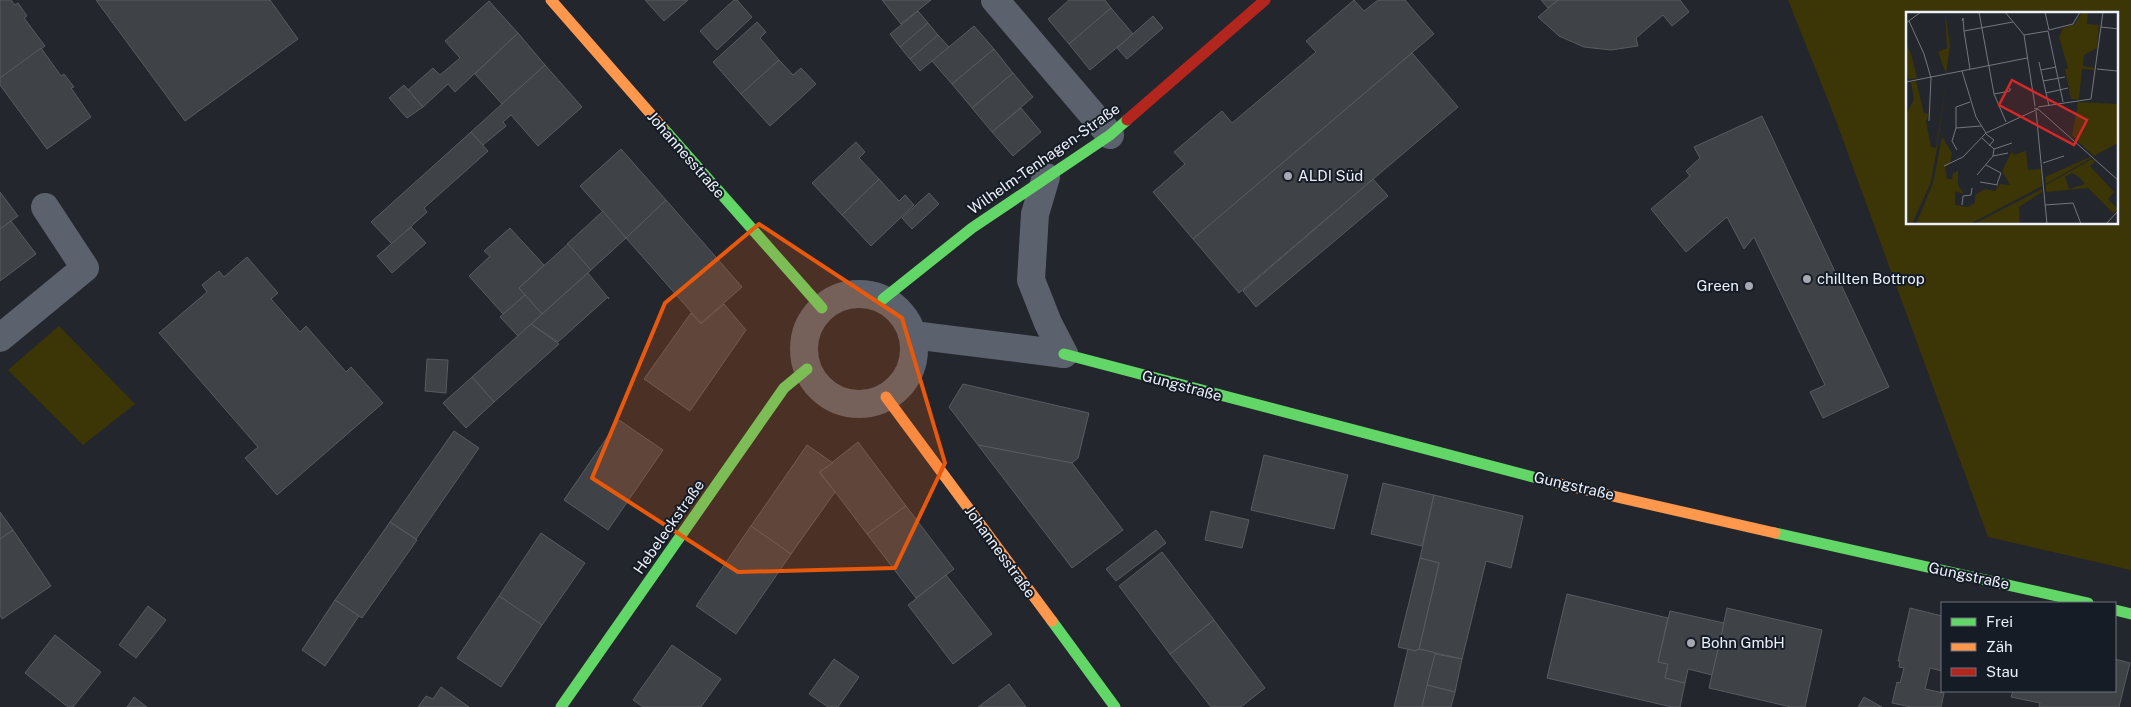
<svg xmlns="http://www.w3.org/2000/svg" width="2131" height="707" font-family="'Public Sans',sans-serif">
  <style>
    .green { fill: #3c3506; fill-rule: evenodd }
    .building { fill: #3f4247; stroke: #585b60 }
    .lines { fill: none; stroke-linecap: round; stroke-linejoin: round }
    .street { stroke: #5b626e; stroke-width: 28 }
    .fast { stroke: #63d668; stroke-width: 11 }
    .slow { stroke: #ff974d; stroke-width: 11 }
    .jam { stroke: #b3261e; stroke-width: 11 }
    .marked { fill: #e8590c; fill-opacity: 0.2; stroke: #e8590c; stroke-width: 4; stroke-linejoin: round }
    .poi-dot { fill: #a6a9b1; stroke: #161c26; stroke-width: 2 }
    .labels { text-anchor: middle; stroke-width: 4; stroke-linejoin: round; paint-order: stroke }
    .street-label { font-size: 15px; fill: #ecf0f8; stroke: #161c26 }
    .poi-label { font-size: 15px; fill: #ecf0f8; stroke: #161c26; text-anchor: start }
    .inset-road { fill: none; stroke: #73777e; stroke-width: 1 }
    .view { fill: #d62828; fill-opacity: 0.15; stroke: #d62828; stroke-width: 2.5 }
    .inset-edge { fill: none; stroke: #ecf0f8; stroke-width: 2.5 }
  </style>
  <rect width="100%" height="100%" fill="#23262c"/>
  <g class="green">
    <path d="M1788 0H2131V570L1988 537 1835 118ZM1907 14H2117V224H1907Z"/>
    <polygon points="59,326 135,404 83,445 8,370"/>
  </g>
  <g class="building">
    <polygon points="0,0 11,0 15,5 18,3 27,16 24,18 45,46 0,78"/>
    <polygon points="96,0 270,0 298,39 185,121"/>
    <polygon points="645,0 688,0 664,21"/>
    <polygon points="734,0 737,0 752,17 717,50 700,31"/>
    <polygon points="882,0 931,0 901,24"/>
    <polygon points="1069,0 1105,0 1111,8 1069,44 1048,19"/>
    <polygon points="1354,0 1364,11 1378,0 1405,0 1434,34 1193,239 1153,192 1185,164 1174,152 1222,111 1232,123 1316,52 1306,41"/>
    <polygon points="1541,0 1558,0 1548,8"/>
    <polygon points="1558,0 1680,0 1689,12 1672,26 1663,15 1636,38 1638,46 1611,50 1584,47 1559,36 1538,17"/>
    <polygon points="489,1 518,33 455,92 448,84 423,107 408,90 433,68 440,75 460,58 445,41"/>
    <polygon points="1111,8 1133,34 1090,70 1069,44"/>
    <polygon points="918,11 928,23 900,47 890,34"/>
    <polygon points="1153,16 1163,28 1127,59 1117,48"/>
    <polygon points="757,22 766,32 760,38 779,60 741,94 713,62"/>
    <polygon points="928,23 938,35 910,59 900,47"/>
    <polygon points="974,26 994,49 952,84 932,61"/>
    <polygon points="518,33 545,65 502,104 475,74"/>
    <polygon points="938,35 949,47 920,71 910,59"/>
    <polygon points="41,48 61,76 64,74 74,87 71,88 91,117 47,149 0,85 0,78"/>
    <polygon points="994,49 1013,73 972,108 952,84"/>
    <polygon points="1412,53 1458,107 1239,293 1193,239"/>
    <polygon points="779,60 793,75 801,68 816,84 770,126 741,94"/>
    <polygon points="545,65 582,107 538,146 511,115 503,122 506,126 483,145 471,132"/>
    <polygon points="1013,73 1033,97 992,132 972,108"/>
    <polygon points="404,85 423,107 407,118 389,98"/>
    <polygon points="1021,108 1041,132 1013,156 992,132"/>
    <polygon points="1762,116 1889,387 1823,418 1810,392 1825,385 1754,237 1744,249 1727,217 1686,252 1651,209 1690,176 1686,171 1700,158 1694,147"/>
    <polygon points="471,132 488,151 424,208 427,212 392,244 371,222"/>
    <polygon points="856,142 865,152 859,158 879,179 842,215 812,183"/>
    <polygon points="621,149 666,200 626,238 580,186"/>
    <polygon points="879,179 899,201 905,195 914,205 871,246 842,215"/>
    <polygon points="1373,179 1388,196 1256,307 1243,291"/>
    <polygon points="0,192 18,216 0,229"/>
    <polygon points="929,193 939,204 912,229 902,218"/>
    <polygon points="666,200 742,287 701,323 626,238"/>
    <polygon points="603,211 626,238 591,270 567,244"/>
    <polygon points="11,221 36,254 0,281 0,229"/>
    <polygon points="411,227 426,243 392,273 377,256"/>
    <polygon points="510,228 544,265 519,288 525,295 503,314 469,276 490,256 484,251"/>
    <polygon points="568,244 591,270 542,314 519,288"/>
    <polygon points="247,257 278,293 271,299 300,332 306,326 346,372 351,367 383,403 277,495 245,458 258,447 159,333 207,292 202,285 219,271 224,277"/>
    <polygon points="588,273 609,299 608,297 558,342 531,324"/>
    <polygon points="525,295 542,314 518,336 500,317"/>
    <polygon points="724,304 746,330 690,411 644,379 691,313 701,324"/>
    <polygon points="531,324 559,344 494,402 472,377"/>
    <polygon points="427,359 448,360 446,393 425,391"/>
    <polygon points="472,377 494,402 466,428 443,403"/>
    <polygon points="963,384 1089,413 1078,458 1072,463 978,445 949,407"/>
    <polygon points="619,420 663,450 608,530 564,500"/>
    <polygon points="454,431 479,448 416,539 390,522"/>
    <polygon points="858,442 906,506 867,534 820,472"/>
    <polygon points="807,445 833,463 819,472 835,492 791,554 751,526"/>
    <polygon points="978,445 1072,463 1123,530 1072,568"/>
    <polygon points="1264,455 1348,475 1334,529 1251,510"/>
    <polygon points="1383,483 1434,495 1422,546 1371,534"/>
    <polygon points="1434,495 1523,516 1511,568 1486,561 1462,659 1419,649 1439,563 1420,558"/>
    <polygon points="906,506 954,569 916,598 867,534"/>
    <polygon points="1211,511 1249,520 1242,548 1205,540"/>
    <polygon points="0,512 13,530 0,539"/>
    <polygon points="390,522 417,540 362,618 335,600"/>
    <polygon points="751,526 791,554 736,634 696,606"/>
    <polygon points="13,530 51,586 2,619 0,615 0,539"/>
    <polygon points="1156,530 1166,543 1116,581 1106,569"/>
    <polygon points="541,533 585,563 542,625 499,596"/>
    <polygon points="1162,552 1214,620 1170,654 1119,586"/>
    <polygon points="1420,558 1439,563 1419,649 1415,651 1398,647"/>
    <polygon points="946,575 992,634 953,664 908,605"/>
    <polygon points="1567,594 1668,618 1658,662 1668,664 1665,678 1685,683 1680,707 1672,707 1547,678"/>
    <polygon points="499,596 542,625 501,687 457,658"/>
    <polygon points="335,600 359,616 325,666 302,650"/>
    <polygon points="148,606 166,620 136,658 119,645"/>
    <polygon points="1727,608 1822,630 1805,707 1791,707 1709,688"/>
    <polygon points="1910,608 1942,616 1942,671 1930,668 1925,689 1944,693 1941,707 1911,707 1892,703 1897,682 1900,683 1904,668 1899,667 1900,661 1898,661"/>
    <polygon points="1670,611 1724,623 1712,675 1688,669 1685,683 1665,678 1668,664 1658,662"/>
    <polygon points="1214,620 1265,688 1241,707 1211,707 1170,654"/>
    <polygon points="55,635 101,672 73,707 68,707 25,673"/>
    <polygon points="672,645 721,679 701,707 643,707 633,700"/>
    <polygon points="1408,649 1415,651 1419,649 1436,653 1422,707 1394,707"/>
    <polygon points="1435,654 1462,659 1455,692 1427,685"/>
    <polygon points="834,659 859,677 838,707 828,707 809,694"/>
    <polygon points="2115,659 2130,663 2119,707 2039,707 2040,703 2011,697 2013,691 2115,691"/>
    <polygon points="1009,684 1026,707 978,707"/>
    <polygon points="1427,685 1455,692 1451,707 1422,707"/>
    <polygon points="441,687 469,707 418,707 426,696 433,699"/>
    <polygon points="134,697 147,707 127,707"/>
    <polygon points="1864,697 1882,707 1858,707"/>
  </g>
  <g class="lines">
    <g class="street">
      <polyline points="995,0 1110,135"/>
      <polyline points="1046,177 1035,214 1031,280 1048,323 1064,354"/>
      <circle cx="859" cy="349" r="55"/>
      <polyline points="913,335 1064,354"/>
      <polyline points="0,338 85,268 45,207"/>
    </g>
    <g class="fast">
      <polyline points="663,128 822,308"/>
      <polyline points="883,299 972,228 1110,135 1127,120"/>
      <polyline points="1064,354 1560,484"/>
      <polyline points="1775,533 2088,603"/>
      <polyline points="2115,610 2131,614"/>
      <polyline points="1052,621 1115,707"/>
      <polyline points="561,707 784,388 807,369"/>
    </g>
    <g class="slow">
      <polyline points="551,0 663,128"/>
      <polyline points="886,397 1052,621"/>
      <polyline points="1560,484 1775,533"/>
    </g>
    <polyline class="jam" points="1127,120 1265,0"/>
  </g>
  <path class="marked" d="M759 224 902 318 945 463 895 568 738 572 592 478 665 303Z"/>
  <g class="poi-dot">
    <circle cx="1288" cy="176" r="5"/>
    <circle cx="1807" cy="279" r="5"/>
    <circle cx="1749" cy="286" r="5"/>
    <circle cx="1691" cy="643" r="5"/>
  </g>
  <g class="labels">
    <g class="street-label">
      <text transform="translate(686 155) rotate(49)" y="5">Johannesstraße</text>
      <text transform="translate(1044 159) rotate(-35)" y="5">Wilhelm-Tenhagen-Straße</text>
      <text transform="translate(1182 386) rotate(15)" y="5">Gungstraße</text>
      <text transform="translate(1574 486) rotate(13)" y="5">Gungstraße</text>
      <text transform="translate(669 527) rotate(-55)" y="5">Hebeleckstraße</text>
      <text transform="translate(1000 552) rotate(54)" y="5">Johannesstraße</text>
      <text transform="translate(1969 576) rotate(12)" y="5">Gungstraße</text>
    </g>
    <g class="poi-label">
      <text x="1298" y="181">ALDI Süd</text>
      <text x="1817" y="284">chillten Bottrop</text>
      <text x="1739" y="291" text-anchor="end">Green</text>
      <text x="1701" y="648">Bohn GmbH</text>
    </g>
  </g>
  <g transform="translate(1906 12)">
    <rect width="212" height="212" fill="#23262c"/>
    <path d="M39 0 44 33 40 62 32 40 41 36ZM176 0H182L181 12 193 13 191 36 178 43 177 54 189 56V58L176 57 173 87H165L159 57 162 56 153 25 157 16 169 12ZM0 30 6 45 11 66 3 67 1 63ZM41 65 31 136 25 170 6 212 0 209V103L8 87 5 70 10 69 18 101 23 102 20 109 25 135 30 136ZM172 90 212 92V131L188 144 166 124ZM36 125 46 141 44 151 39 155 41 167H46L47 161 52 159V173L57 180V182L49 179V193L62 195 69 191V183L79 177 89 179 94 172 104 173 96 159 106 139 108 143 120 139 122 158 135 157 136 174 64 212H10L27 171ZM184 145 185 146 140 172 139 165ZM186 147 189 149 184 154 208 180 202 187 212 197 207 201 182 176 140 180V173ZM166 161 173 165 179 172 163 177 159 165ZM136 177V180L113 195 114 212H68Z" fill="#3c3506" fill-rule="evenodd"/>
    <path class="inset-road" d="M73 0 88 82 100 110M99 0 118 23 129 94M139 0 143 18 167 12 174 0M3 9 18 42 25 66 23 109M56 9 57 6 58 19 107 10M0 11 15 0M195 15 213 17M58 19 64 57M118 23 142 19 157 90M133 50 143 94M191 57 211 59M135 58 150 55M56 59 70 105 80 121M137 69 159 65M0 70 121 46M140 81 162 76M88 82 104 79V76M64 90 50 95V116L75 114M132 95 185 87 197 0M132 97 213 169M130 99 141 212M50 116 46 129 51 138M80 122 88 128 83 134M88 137 106 131M87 144 102 141M137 151 158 144M80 153 95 161 91 172M38 154 57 145 80 121 132 97 128 96M71 163 87 144 88 137 76 126M74 170 92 173M56 193 57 184 65 183 66 176M139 193 167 191 175 212M200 212 213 198"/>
    <path class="view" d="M106 68 181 108 168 133 93 93Z"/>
    <rect width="212" height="212" class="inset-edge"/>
  </g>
  <rect x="1941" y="602" width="175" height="90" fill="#161c26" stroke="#6c717a"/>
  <rect x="1951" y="618" width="25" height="8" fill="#63d668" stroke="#6c717a"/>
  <text x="1986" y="627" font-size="15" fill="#ecf0f8">Frei</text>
  <rect x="1951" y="643" width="25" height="8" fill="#ff974d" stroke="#6c717a"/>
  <text x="1986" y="652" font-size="15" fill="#ecf0f8">Zäh</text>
  <rect x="1951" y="668" width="25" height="8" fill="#b3261e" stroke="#6c717a"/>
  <text x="1986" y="677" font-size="15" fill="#ecf0f8">Stau</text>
</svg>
